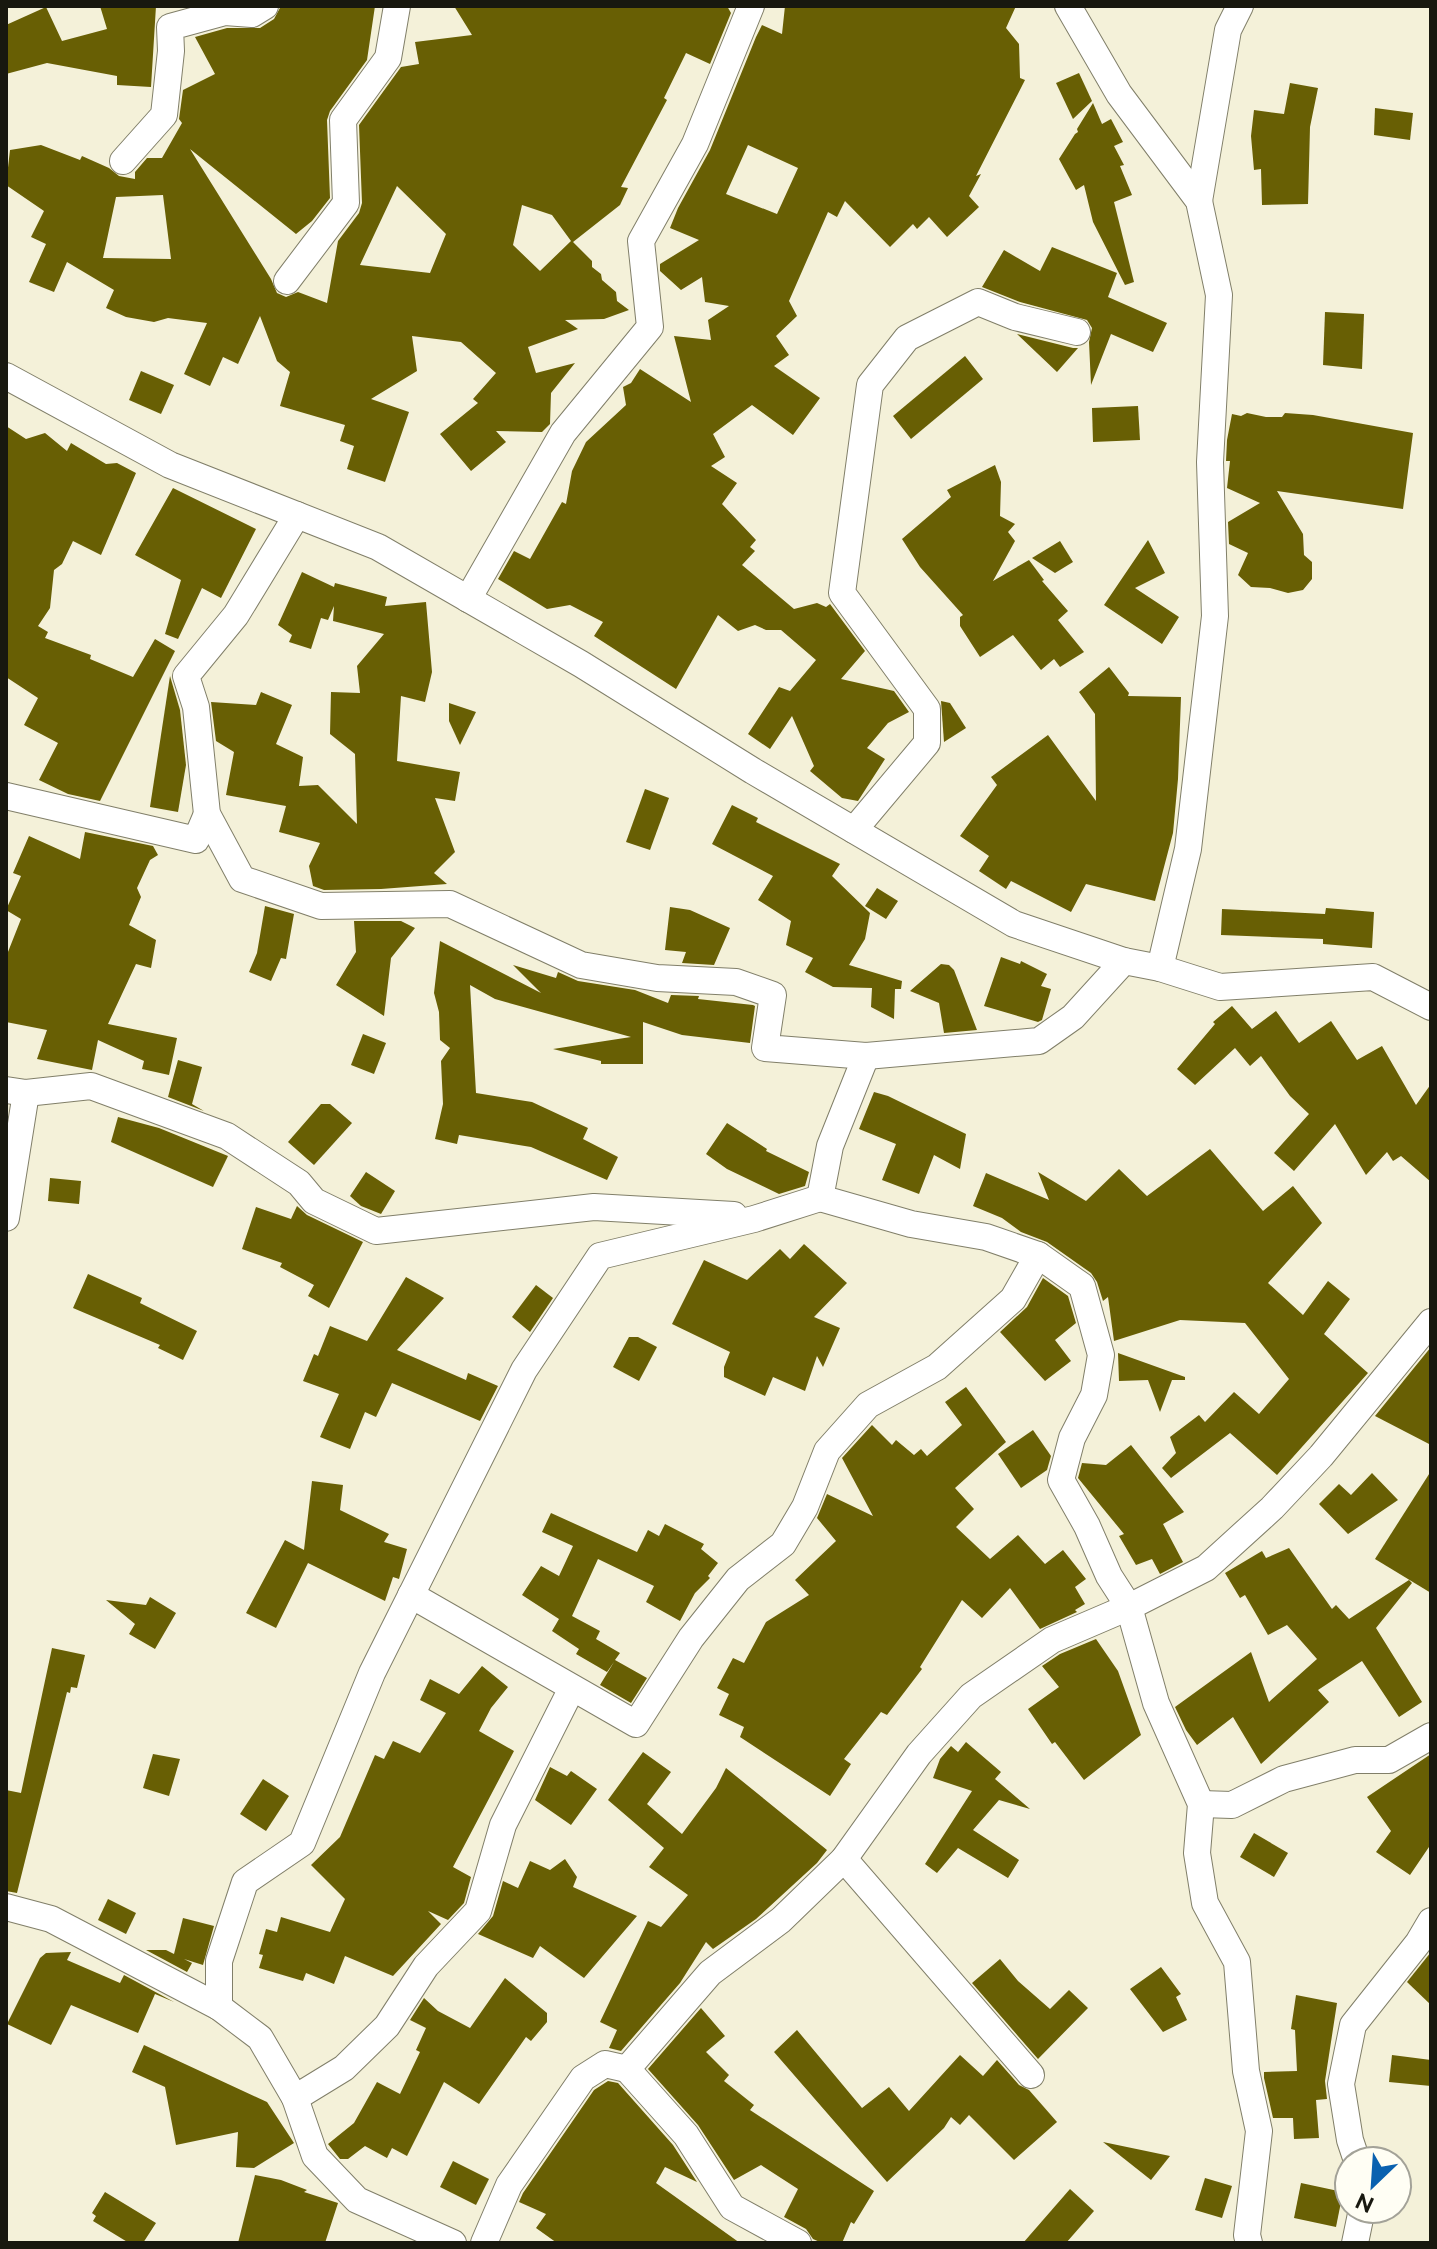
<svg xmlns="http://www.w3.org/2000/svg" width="1437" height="2249" font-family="Raleway,sans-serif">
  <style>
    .building { fill: #685f04; fill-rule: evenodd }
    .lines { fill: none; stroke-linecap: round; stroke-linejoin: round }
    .street-casing { stroke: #817f69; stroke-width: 28 }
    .street { stroke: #fff; stroke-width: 26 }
  </style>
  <rect width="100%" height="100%" fill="#f4f1d9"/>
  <g class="building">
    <polygon points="100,6 156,6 151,87 117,85 117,76 47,63 6,74 6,25 46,7 62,41 107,29"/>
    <path d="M281 6H375L367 60 330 111 327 120 330 198 312 221 296 234 190 149 271 279 277 293 286 297 298 292 327 303 338 241 359 213 362 203 359 125 401 67 419 64 415 42 472 35 454 6H727L731 13 710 64 686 53 664 98 667 100 621 187 628 188 620 205 573 242 592 261V267L601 274 602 280 616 292 617 301 629 310 604 319 565 320 578 329 528 347 536 373 575 363 551 393 550 424 542 432 496 431 506 442 471 471 440 434 478 403 473 399 496 373 461 342 412 336 417 371 371 399 409 412 385 482 347 469 354 446 340 441 345 425 280 406 290 372 277 361 260 316 238 364 223 357 210 386 184 374 207 323 168 318 154 322 126 317 106 308 114 290 67 262 54 292 29 282 46 244 31 237 44 211 6 185 10 150 41 145 80 160 82 156 109 168 119 176 135 179V172L147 158H162L182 123 179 119 183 90 215 74 195 37 227 28H260L274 19ZM397 186 446 234 430 273 360 265ZM163 195 171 259 103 258 116 197ZM522 205 552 215 571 241 540 271 513 245Z"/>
    <path d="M785 6H1016L1006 28 1019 44 1020 78 1025 80 976 176 981 174 969 196 979 207 947 237 929 217 917 229 913 224 890 247 845 201 837 217 828 212 789 301 797 316 776 336 789 355 774 366 820 398 793 435 752 405 713 434 725 457 711 466 737 483 722 504 756 540 750 547 755 551 742 565 794 609 817 603 826 607 830 604 865 651 841 679 894 691 909 712 888 723 867 748 885 759 858 801 842 798 810 771 814 766 792 716 770 749 748 734 779 687 790 691 816 660 781 630H766L755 625 738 631 718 615 676 689 594 636 603 622 570 605 547 609 498 579 514 551 530 559 562 502 566 504 572 471 586 442 626 405 623 387 631 383 640 369 691 402 674 336 711 340 708 320 729 306 705 302 702 277 681 290 660 271V264L699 240 670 228 678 208 710 150 756 37 762 25 782 34ZM748 145 798 168 777 214 726 194Z"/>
    <polygon points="1079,73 1092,101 1073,119 1056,83"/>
    <polygon points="1290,83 1318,88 1310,127 1308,204 1262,205 1261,169 1254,170 1251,136 1254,110 1284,114"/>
    <polygon points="1093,103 1102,124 1111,119 1123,142 1114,146 1124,165 1120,166 1132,195 1114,202 1134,282 1125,285 1093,222 1084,185 1076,190 1059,159 1075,134 1078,132 1077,129"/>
    <polygon points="1375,108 1413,113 1410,140 1374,135"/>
    <polygon points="1052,247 1117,273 1108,297 1167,323 1153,352 1111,334 1091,385 1089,342 1092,328 1087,320 1020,302 982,287 1004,250 1040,271"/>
    <polygon points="1325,312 1364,314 1362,369 1323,365"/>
    <polygon points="1017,334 1073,348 1078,348 1057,372"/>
    <polygon points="965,356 983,379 911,439 893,416"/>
    <polygon points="141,371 174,385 161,414 129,400"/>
    <polygon points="1138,406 1140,440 1093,442 1092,408"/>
    <polygon points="1247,413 1266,417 1282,417 1285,413 1313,415 1413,433 1403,509 1277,491 1303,534 1304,555 1312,562 1312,579 1303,590 1288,593 1270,588 1251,587 1238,575 1248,553 1229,544 1228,522 1260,503 1227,488 1230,461 1226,461 1227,440 1232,414 1241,416"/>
    <polygon points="6,426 26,439 45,433 67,451 71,443 106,464 117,463 136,473 101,555 73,541 62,564 54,570 50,608 38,626 48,632 45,638 91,655 90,659 133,677 155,639 175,651 100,801 68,794 39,780 58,743 24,725 38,698 6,677"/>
    <polygon points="995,465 1001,482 1000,516 1015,524 1008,532 1015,541 993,581 1029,560 1044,580 1042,581 1068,611 1058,620 1084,652 1060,667 1054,659 1041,670 1013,635 980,657 960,626 960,617 963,615 920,567 902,539 951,497 947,490"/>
    <polygon points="173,488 256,529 221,598 202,588 178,639 165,634 181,580 135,555"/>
    <polygon points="1148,540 1165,573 1135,588 1179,617 1162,644 1104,605"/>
    <polygon points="1060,541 1073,562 1055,573 1032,558"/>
    <polygon points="302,572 334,587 335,583 387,597 385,606 426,602 432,672 425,702 401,696 397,761 460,772 455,801 435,798 455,852 434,873 447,884 381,889 324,890 313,886 309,866 320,843 279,832 286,806 226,795 234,752 216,741 211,702 256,705 261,692 292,705 276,744 303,757 299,786 318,785 357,824 355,754 330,734 331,692 360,693 357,666 384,634 333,621 334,606 328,620 321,618 311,649 289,642 292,635 278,625"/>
    <polygon points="1109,667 1129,693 1128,696 1181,697 1178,779 1173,833 1155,901 1086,884 1071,912 1011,881 1006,889 979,871 989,856 960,836 997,785 991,777 1048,735 1096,801 1095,714 1079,692"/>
    <polygon points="170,676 180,710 186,765 178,812 150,807"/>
    <polygon points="941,701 950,703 966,728 944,742"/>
    <polygon points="449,703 476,712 460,745 449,721"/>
    <polygon points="645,789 669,798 650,850 626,842"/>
    <polygon points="732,805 758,818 756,822 840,864 832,876 870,913 865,939 849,965 902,981 901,989 895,989 894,1019 871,1007 872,988 833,987 805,972 813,958 786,945 791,921 758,900 773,876 712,844"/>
    <polygon points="85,832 153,846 158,855 150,860 137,888 141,897 129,925 156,940 151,968 136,964 108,1024 177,1038 169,1075 142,1069 144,1061 98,1040 92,1070 37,1059 47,1030 6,1022 6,957 21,919 6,910 21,876 13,873 29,836 80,859"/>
    <polygon points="877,888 898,901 886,919 865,906"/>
    <polygon points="265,906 294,914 286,959 281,958 271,981 249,972 257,953"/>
    <polygon points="670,907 690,910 730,928 714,965 682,963 686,952 665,950"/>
    <polygon points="1326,908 1374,912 1372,948 1323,944 1323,939 1221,935 1222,909 1325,914"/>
    <polygon points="354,921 401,921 415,928 391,958 384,1016 336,985 356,952"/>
    <polygon points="440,941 541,993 513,965 556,978 558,972 578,981 635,990 668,1003 671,995 699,996 698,999 753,1005 755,1006 750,1043 682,1035 643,1022 643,1064 601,1064 601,1061 553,1049 631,1037 495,999 470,985 476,1093 532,1102 588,1128 583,1139 618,1157 607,1180 531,1147 459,1135 457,1144 435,1139 443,1104 441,1061 450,1048 440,1040 439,1012 434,993"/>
    <polygon points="1001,957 1020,964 1021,961 1047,974 1041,986 1051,989 1042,1020 1038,1022 984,1006"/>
    <polygon points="941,964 949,965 954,970 977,1030 944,1033 939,1003 910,991"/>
    <polygon points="1232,1006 1252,1029 1276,1011 1299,1043 1331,1021 1357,1060 1382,1046 1416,1105 1431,1084 1431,1182 1401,1156 1393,1161 1387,1152 1366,1175 1335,1124 1294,1171 1274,1153 1309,1114 1290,1096 1261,1056 1250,1066 1235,1048 1195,1085 1177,1069 1215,1024 1213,1022"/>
    <polygon points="363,1034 386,1043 374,1074 351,1065"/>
    <polygon points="178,1060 202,1067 192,1104 204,1111 168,1097"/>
    <polygon points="874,1092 888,1096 966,1134 960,1169 934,1155 919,1194 882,1180 896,1144 859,1129"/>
    <polygon points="321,1104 330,1104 352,1123 314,1165 288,1142"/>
    <polygon points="118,1117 159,1128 228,1156 213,1187 111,1142"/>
    <polygon points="727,1123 767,1149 766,1151 809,1172 805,1186 779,1194 727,1169 706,1154"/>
    <polygon points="1210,1149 1263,1211 1293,1186 1322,1223 1268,1283 1303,1315 1328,1281 1350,1299 1324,1334 1368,1373 1277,1475 1230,1433 1171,1478 1162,1468 1176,1453 1170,1437 1199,1415 1205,1422 1234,1392 1259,1414 1289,1379 1245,1323 1180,1320 1114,1341 1108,1297 1103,1301 1097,1282 1091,1273 1047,1242 1021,1232 1002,1218 973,1206 986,1173 1049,1200 1038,1172 1086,1201 1119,1169 1147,1196"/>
    <polygon points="366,1172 395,1191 381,1214 361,1206 350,1196"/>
    <polygon points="50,1178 81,1181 79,1204 48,1201"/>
    <polygon points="297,1206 307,1215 363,1242 329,1308 308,1296 314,1285 280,1267 282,1263 242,1249 256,1207 291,1219"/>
    <polygon points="804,1244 847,1283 814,1317 840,1328 823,1367 817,1356 805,1391 773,1377 765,1396 724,1377 724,1367 730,1352 672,1324 704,1260 747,1280 780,1249 790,1259"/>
    <polygon points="88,1274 142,1298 140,1303 197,1331 183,1360 158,1348 160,1345 73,1308"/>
    <polygon points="406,1277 444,1298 397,1350 466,1380 468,1373 498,1386 480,1421 392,1383 376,1417 365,1412 350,1449 320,1437 339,1394 303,1381 314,1354 318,1356 330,1326 367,1341"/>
    <polygon points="1043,1278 1068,1296 1076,1323 1055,1340 1071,1361 1045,1381 1000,1332 1027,1307"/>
    <polygon points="536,1285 553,1298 530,1332 512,1317"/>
    <polygon points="629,1337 638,1337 657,1347 639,1381 613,1367"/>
    <polygon points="1431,1347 1431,1445 1375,1416"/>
    <polygon points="1118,1353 1185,1377 1185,1380 1172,1380 1160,1412 1148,1380 1119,1381"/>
    <polygon points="966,1387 1006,1442 955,1488 974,1509 956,1527 990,1559 1018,1535 1045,1564 1063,1550 1086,1579 1075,1587 1085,1604 1075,1610 1077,1612 1040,1629 1010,1588 982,1618 962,1600 920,1667 922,1669 887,1715 881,1712 844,1759 851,1764 830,1796 740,1737 744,1727 719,1715 729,1694 717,1688 733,1658 744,1663 766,1622 809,1595 795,1580 836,1541 817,1518 827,1494 873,1516 842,1458 872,1425 892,1445 896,1440 914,1455 921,1449 927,1456 962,1425 945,1402"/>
    <polygon points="1033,1430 1051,1456 1047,1470 1021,1488 998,1454"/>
    <polygon points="1131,1445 1184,1512 1163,1524 1183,1562 1160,1574 1152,1559 1136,1565 1119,1536 1124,1534 1078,1478 1082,1463 1106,1465"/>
    <polygon points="1431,1471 1431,1593 1375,1559"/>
    <polygon points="1372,1473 1398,1500 1348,1534 1319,1504 1339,1484 1351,1495"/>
    <polygon points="312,1481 343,1485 340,1510 389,1534 384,1542 407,1549 399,1579 393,1577 385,1601 308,1563 276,1628 246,1613 285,1540 304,1550"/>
    <polygon points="551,1513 637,1552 648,1530 659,1536 665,1524 704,1544 701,1549 718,1563 708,1576 710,1578 695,1593 680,1621 646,1602 654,1586 598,1559 572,1616 600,1631 596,1639 620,1653 615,1660 647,1678 631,1703 600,1685 614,1662 607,1672 576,1654 579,1649 552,1631 559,1619 522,1595 541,1566 559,1576 573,1546 542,1532"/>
    <polygon points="1289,1548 1332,1609 1336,1605 1349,1619 1409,1580 1412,1583 1376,1628 1422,1702 1399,1717 1362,1661 1318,1690 1329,1702 1261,1764 1233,1717 1197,1745 1186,1730 1175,1707 1251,1652 1269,1702 1317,1659 1287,1625 1268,1635 1245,1595 1240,1598 1225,1573 1262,1551 1266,1558"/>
    <polygon points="150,1597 176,1613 155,1649 129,1634 135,1624 106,1600 146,1605"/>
    <polygon points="1096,1639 1118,1671 1141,1735 1084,1780 1055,1742 1052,1744 1028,1709 1059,1687 1042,1666 1060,1654"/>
    <polygon points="52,1648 85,1655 77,1688 71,1687 70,1693 67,1692 17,1893 6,1891 6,1790 21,1793"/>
    <polygon points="482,1666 508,1687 491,1708 479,1731 514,1751 453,1867 471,1877 464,1903 448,1920 428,1911 441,1924 393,1976 345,1956 334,1984 306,1973 303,1981 259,1968 263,1955 259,1954 266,1929 277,1932 281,1917 330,1932 345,1899 311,1865 340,1837 375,1755 384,1759 393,1741 420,1753 446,1713 420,1700 430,1679 459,1694"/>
    <polygon points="966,1742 1001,1772 995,1779 1030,1809 999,1800 973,1830 1019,1860 1008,1878 958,1848 937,1873 925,1864 972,1791 933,1778 940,1759 951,1746 958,1752"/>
    <polygon points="643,1752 671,1772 647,1804 682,1834 716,1788 726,1768 827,1850 817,1863 756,1919 713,1949 706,1942 680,1983 621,2051 609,2048 617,2030 600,2022 648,1921 661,1927 688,1895 649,1867 664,1848 608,1800"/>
    <polygon points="153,1754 180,1759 169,1796 143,1788"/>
    <polygon points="1431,1754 1431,1844 1410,1875 1376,1852 1391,1831 1367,1797"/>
    <polygon points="550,1767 567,1776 571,1771 597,1789 571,1825 535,1800"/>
    <polygon points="263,1779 289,1796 266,1831 240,1814"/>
    <polygon points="1254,1833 1288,1853 1274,1877 1240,1857"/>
    <polygon points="565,1859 577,1877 573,1887 637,1916 584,1978 540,1946 533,1958 478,1934 493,1916 503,1881 518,1888 530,1861 550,1870"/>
    <polygon points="108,1899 136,1913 126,1934 98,1920"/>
    <polygon points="183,1918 214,1926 203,1965 184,1959 192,1963 187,1972 146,1950 166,1950 174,1954"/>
    <polygon points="71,1952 67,1960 120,1983 124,1975 174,2002 155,1994 138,2033 71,2005 51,2045 7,2024 40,1958 46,1953"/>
    <polygon points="1431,1952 1431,2005 1407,1982"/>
    <polygon points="1000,1959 1018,1981 1050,2009 1069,1990 1088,2008 1038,2059 972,1983"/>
    <polygon points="1161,1967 1181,1994 1176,1997 1187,2020 1163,2032 1130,1989"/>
    <polygon points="505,1978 547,2013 547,2022 531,2041 526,2037 479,2104 444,2082 407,2156 392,2148 387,2158 365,2146 348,2159 340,2159 328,2144 354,2123 377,2082 400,2094 420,2052 416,2050 426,2028 410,2020 424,1998 438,2011 470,2028"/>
    <polygon points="1296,1995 1337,2003 1325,2081 1327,2099 1316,2100 1319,2138 1294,2139 1293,2118 1273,2118 1264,2078 1264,2072 1297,2071 1295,2030 1291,2029"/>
    <polygon points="701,2008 725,2036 706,2052 729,2075 724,2081 754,2105 750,2110 874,2191 854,2224 851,2222 842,2243 822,2243 813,2239 806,2229 784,2217 798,2189 761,2165 734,2180 698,2125 648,2069"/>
    <polygon points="797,2030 862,2108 889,2087 909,2111 960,2055 983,2076 997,2060 1019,2085 1029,2090 1057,2122 1014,2160 969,2115 960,2125 951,2117 944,2128 887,2182 774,2052"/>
    <polygon points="144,2045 267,2102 294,2143 254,2168 236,2167 238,2132 176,2145 165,2087 132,2072"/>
    <polygon points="1392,2055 1431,2060 1431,2086 1389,2082"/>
    <polygon points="608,2081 618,2083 673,2145 697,2182 665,2167 656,2183 740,2243 557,2243 536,2228 546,2214 519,2202 523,2193 594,2090"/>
    <polygon points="1103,2142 1170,2156 1151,2180"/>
    <polygon points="453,2161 489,2179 476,2205 440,2187"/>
    <polygon points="255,2175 281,2180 307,2190 304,2192 338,2203 325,2243 238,2243"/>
    <polygon points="1205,2178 1232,2186 1222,2218 1195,2210"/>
    <polygon points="1301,2183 1343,2192 1336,2227 1294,2218"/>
    <polygon points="1070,2189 1094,2211 1066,2243 1023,2243"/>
    <polygon points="105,2192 156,2223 143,2243 129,2243 93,2221 96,2216 92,2213"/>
  </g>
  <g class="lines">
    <g class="street-casing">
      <g id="street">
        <polyline points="1068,6 1119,94 1199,201 1219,295 1210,462 1215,616 1188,849 1160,968"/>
        <polyline points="123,161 164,115 171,51 170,27 225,12 252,14 265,6"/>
        <polyline points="1199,201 1228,30 1240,6"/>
        <polyline points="287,281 346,203 343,120 388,58 397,6"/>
        <polyline points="6,376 170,465 378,547 581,664 753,771 1014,924 1124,961 1160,968 1220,987 1373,977 1431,1007"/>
        <polyline points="297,515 236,615 186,676 196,707 207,814 242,879 321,906 450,904 581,965 657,978 736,982 773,995 765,1048 866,1056 1039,1041 1073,1017 1124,961"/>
        <polyline points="468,599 563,433 650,327 641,241 695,144 751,6"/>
        <polyline points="6,796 196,840 207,814"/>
        <polyline points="854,830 927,743 927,709 842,593 870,385 907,338 978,302 1015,317 1077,332"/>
        <polyline points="866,1056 830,1146 820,1198 911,1224 986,1237 1038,1255 1082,1286 1101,1355 1094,1395 1072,1438 1061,1480 1087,1526 1109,1576 1129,1607 1156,1703 1201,1804 1197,1853 1205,1903 1237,1962 1246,2071 1259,2131 1247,2235 1249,2243"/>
        <polyline points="6,1090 26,1093 91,1086 227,1136 299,1183 314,1201 376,1231 594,1207 734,1215"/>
        <polyline points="6,1218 26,1093"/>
        <polyline points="411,1595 636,1724 691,1638 738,1579 783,1544 805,1507 827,1451 868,1405 937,1367 1013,1299 1038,1255"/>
        <polyline points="1201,1804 1232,1805 1284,1779 1355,1760 1389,1760 1431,1736"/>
        <polyline points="844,1859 1031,2075"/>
        <polyline points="6,1907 51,1919 219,2007 260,2038 295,2098 315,2156 357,2200 453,2243"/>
        <polyline points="219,2007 219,1961 245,1882 302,1843 372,1673 524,1370 600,1256 754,1219 820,1198"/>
        <polyline points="627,2069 686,2135 732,2207 798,2243"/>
        <polyline points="295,2098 344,2068 387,2026 426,1966 478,1911 503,1825 572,1688"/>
        <polyline points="1357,2161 1350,2140 1341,2084 1353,2025 1418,1943 1431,1921"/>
        <polyline points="484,2243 509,2185 583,2078 605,2064 627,2069 710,1973 781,1920 844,1859 919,1754 971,1696 1052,1640 1129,1607 1206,1568 1272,1508 1321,1456 1431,1322"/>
        <polyline points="1355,2243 1362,2209"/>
      </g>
    </g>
    <use href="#street" class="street"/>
  </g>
  <rect width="1437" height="2249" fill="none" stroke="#18180f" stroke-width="16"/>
  <g transform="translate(1373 2185) rotate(205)"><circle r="38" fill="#fffef4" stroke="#a3a298" stroke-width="2"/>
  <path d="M0-6L14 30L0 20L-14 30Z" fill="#0a61af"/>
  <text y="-12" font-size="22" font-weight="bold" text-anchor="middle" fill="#18180f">N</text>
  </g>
</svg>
